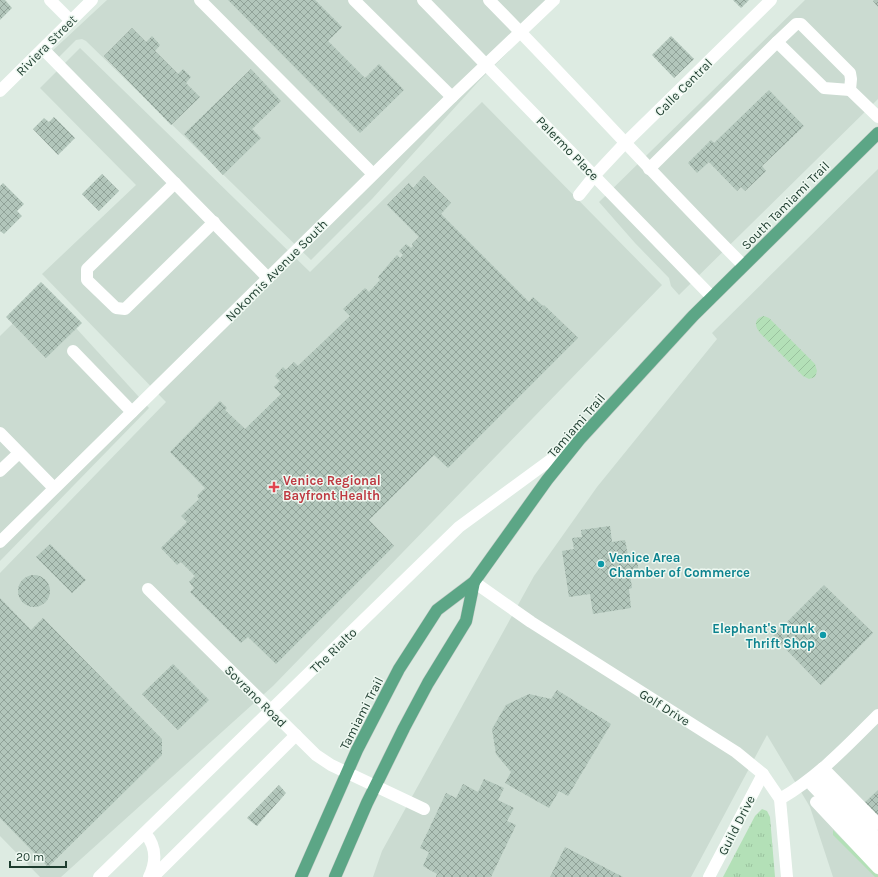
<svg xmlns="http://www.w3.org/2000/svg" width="878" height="877" font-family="Karla,sans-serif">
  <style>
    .built { fill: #cbdbd1 }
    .grass { fill: #b3e0b7 }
    .park { fill: url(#park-tufts) }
    .garden { fill: url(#garden-furrows) }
    .building { fill: url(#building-cross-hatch) }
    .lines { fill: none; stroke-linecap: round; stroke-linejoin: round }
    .major-casing { stroke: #c0c8c4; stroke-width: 13 }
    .minor { stroke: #fff; stroke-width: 12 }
    .major { stroke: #5ca686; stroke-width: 12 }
    .health-dot { fill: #e0444e; stroke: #eef8f1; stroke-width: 1.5 }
    .culture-dot { fill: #0f9aa8; stroke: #eef8f1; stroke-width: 1.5 }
    .labels { text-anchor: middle; stroke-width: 3; stroke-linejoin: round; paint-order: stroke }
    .street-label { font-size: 13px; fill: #1d3c2e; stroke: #eef8f1 }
    .health-label { font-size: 13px; font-weight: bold; fill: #be3a42; stroke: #eef8f1; text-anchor: start }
    .culture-label { font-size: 13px; font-weight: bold; fill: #0d838f; stroke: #eef8f1; text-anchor: start }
  </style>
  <defs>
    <pattern id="park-tufts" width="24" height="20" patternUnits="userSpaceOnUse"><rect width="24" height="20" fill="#b3e0b7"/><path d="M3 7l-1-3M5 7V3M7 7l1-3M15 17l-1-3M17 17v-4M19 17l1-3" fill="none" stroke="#9ac19e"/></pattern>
    <pattern id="garden-furrows" width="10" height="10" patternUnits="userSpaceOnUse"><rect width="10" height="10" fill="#b3e0b7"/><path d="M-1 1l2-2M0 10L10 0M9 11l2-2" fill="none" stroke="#9ac19e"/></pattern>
    <pattern id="building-cross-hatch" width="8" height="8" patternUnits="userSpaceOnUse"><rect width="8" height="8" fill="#b2c6bb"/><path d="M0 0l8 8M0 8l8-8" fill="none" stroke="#90a298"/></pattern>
  </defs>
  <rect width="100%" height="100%" fill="#ddebe2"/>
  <g class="built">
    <polygon points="107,0 560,0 477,83 372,199 311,260 86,41 82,39 76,40 58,58 51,52"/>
    <polygon points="805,0 878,0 878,99 679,295 671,286 669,278 635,243 599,202"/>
    <polygon points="80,48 310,272 482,102 662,285 273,686 61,877 40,877 0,836 0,573 166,402 42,274 136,185 40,88"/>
    <polygon points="878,169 878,877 833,877 810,807 767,735 691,877 373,877 382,851 534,576 597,487 717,339 712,333"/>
    <polygon points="44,293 149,408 0,561 0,336"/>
  </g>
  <polygon class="grass" points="833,830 878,875 878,877 875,877 833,835"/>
  <polygon class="park" points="762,809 767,811 770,817 775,877 723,877 755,816"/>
  <path class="garden" d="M764 316 769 318 815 364 817 371 815 377 809 379 803 376 760 333C754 326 754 318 764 316Z"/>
  <g class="building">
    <polygon points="0,0 5,0 12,8 0,20"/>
    <polygon points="228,0 315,0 342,27 328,41 365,78 379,64 404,90 360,133"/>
    <polygon points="733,0 749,0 741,8"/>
    <polygon points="874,0 878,0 878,7 873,1"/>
    <polygon points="132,28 146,42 152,36 160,45 155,51 178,74 183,69 191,77 186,83 200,97 171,125 104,56"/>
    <polygon points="671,36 694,59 674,78 652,55"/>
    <polygon points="251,69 281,101 252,129 261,138 223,175 184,134"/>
    <polygon points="769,90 804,126 762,166 766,171 745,191 741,187 737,191 709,162 697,173 688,163 711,140 714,143"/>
    <polygon points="54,117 75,138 58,155 33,129 44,118 49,122"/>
    <polygon points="102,174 119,191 99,211 82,194"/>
    <polygon points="424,176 451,203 441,214 529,302 533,297 543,306 544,305 578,338 448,468 434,455 369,520 394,546 276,664 248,637 241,643 190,592 194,588 189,582 195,576 181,562 177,565 161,548 187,522 181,516 199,499 197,496 205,488 170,452 220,401 227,408 225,410 245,429 281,394 274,387 280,381 275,376 283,367 286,370 294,362 298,366 350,316 343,309 365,288 369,292 380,280 378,277 389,264 397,255 400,258 403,255 399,251 406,244 411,248 413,246 412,244 419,237 387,205 409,183 413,188"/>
    <polygon points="3,183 24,204 17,211 22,216 4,234 0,231 0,186"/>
    <polygon points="41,282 82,323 46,358 6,317"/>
    <polygon points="610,526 612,542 625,540 628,555 636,553 639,573 630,574 632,588 629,589 631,608 593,614 590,594 569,597 562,551 574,549 572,538 582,537 581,530"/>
    <polygon points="50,544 86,580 72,593 36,557"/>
    <circle cx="34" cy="591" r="16"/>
    <polygon points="824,585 873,633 821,685 773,636"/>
    <polygon points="0,598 31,630 43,618 162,739 162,755 48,867 0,818"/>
    <polygon points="173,664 209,700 178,730 142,694"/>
    <polygon points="557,690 611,724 568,796 559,791 549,808 505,783 511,772 496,754 492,729 506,705 529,694 551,699"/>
    <polygon points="484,779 504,788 498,800 514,808 507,821 516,825 491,877 436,877 437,874 423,866 429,852 420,848 446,793 456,798 463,784 478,792"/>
    <polygon points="279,785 286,793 257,826 254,824 247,818"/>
    <polygon points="878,790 878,820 863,804"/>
    <polygon points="565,847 623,877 550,877"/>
  </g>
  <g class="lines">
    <g class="major-casing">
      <g id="major">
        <polyline points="301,877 357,750 399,669 437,610 474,582 547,480 580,439 693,316 878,133"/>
        <polyline points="335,877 367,803 404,728 428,683 466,621 474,582"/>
      </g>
    </g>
    <g class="minor">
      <polyline points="50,0 71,21"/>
      <polyline points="200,0 373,174"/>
      <polyline points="354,0 452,97"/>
      <polyline points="423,0 712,297"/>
      <path d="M489 0C575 87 657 179 743 265"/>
      <polyline points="777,42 796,24 801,24 850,73 851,79 850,90 878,117"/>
      <polyline points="43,49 268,278"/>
      <polyline points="0,91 92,0"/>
      <polyline points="649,169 777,42 824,88 850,90"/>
      <polyline points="175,183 87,269 87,280 116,308 125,309 214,222"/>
      <polyline points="579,195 595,175 624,144 771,0"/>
      <polyline points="73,351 132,412"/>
      <polyline points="0,433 54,488"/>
      <polyline points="0,471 19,453"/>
      <polyline points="0,542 452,97 554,0"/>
      <polyline points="474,582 531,622 736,752 763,774 780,799 787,877"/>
      <polyline points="148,589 316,755 331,765 424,809"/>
      <polyline points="823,768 878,824"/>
      <polyline points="816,775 878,839"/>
      <polyline points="812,785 878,854"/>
      <path d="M780 799C818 777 847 746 878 715"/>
      <polyline points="816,802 878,868"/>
      <path d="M145 833C156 846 157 861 149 877"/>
      <polyline points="99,877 459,527 575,442"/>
      <polyline points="153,877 296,735"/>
      <polyline points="709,877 763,774"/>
    </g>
    <use href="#major" class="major"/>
  </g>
  <path class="health-dot" d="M272 481h4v4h4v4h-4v4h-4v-4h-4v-4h4z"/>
  <g class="culture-dot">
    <circle cx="601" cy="564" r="4"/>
    <circle cx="823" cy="635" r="4"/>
  </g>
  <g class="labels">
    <g class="street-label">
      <text transform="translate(46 45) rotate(-45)" y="5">Riviera Street</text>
      <text transform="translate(683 87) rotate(-45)" y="5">Calle Central</text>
      <text transform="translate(568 148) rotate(46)" y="5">Palermo Place</text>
      <text transform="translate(785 205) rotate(-45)" y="5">South Tamiami Trail</text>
      <text transform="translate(276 270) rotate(-45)" y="5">Nokomis Avenue South</text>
      <text transform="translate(576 425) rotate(-49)" y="5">Tamiami Trail</text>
      <text transform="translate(333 650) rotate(-44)" y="5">The Rialto</text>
      <text transform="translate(256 696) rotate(45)" y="5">Sovrano Road</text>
      <text transform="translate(665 707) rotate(32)" y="5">Golf Drive</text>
      <text transform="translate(361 713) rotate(-63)" y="5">Tamiami Trail</text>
      <text transform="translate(736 825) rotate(-63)" y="5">Guild Drive</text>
    </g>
    <g class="health-label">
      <text x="283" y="485">Venice Regional<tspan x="283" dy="15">Bayfront Health</tspan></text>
    </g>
    <g class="culture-label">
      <text x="609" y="562">Venice Area<tspan x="609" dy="15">Chamber of Commerce</tspan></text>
      <text x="815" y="633" text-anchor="end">Elephant's Trunk<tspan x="815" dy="15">Thrift Shop</tspan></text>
    </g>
  </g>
  <path d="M10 861v6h56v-6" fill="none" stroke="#1d3c2e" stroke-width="2"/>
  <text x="16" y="861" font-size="12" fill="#1d3c2e" stroke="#eef8f1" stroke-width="3" paint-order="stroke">20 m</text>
</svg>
